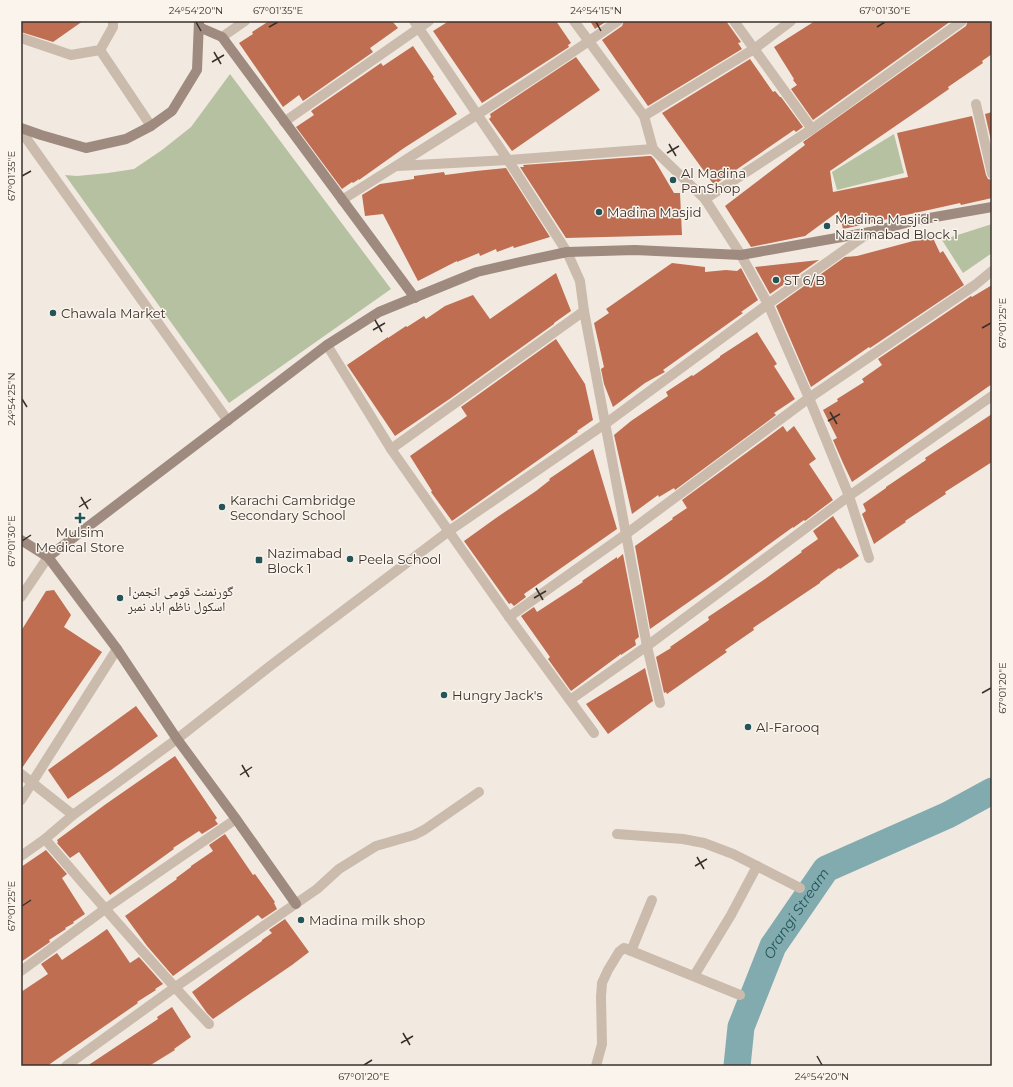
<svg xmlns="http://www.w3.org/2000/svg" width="1013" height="1087" font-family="Montserrat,'Noto Naskh Arabic',sans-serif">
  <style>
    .green { fill: #b6c1a1 }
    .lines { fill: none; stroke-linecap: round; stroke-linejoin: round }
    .river { stroke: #81abae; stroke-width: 27 }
    .building { fill: #bf6e51 }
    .street { stroke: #cabbad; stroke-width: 10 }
    .secondary { stroke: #9e8a7e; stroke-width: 10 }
    .ticks { fill: none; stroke: #39302b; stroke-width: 1.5 }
    .poi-dot { fill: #225458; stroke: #faf4ed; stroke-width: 1.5 }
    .labels { text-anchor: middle; stroke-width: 3; stroke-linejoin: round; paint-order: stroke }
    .poi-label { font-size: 13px; fill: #39302b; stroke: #faf4ed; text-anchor: start }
    .water-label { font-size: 14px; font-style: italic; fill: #225458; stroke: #faf4ed }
    .neatline { fill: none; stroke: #39302b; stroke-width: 1.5 }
    .ticks-label { font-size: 10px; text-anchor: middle; fill: #39302b }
  </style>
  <rect width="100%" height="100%" fill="#f2eae1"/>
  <g class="green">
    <polygon points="230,74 391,289 229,403 65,175 77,176 108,173 134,169 162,150 191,127"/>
    <polygon points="894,134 904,173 837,190 832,172"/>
    <polygon points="992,224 992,253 963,273 942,240"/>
  </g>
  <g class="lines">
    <path class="river" id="s1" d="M737 1066 741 1027 773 946 826 869 948 815 992 791"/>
  </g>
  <g class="building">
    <polygon points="21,21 83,21 53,42 21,32"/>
    <polygon points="269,21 392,21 398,28 370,48 373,52 303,101 299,95 283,107 239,43 253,34 252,32"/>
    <polygon points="449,21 556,21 571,43 568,45 569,47 482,103 433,31"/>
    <polygon points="590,21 607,21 595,29"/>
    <polygon points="624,21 726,21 741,42 738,43 742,49 648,106 602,40 622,26"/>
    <polygon points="815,21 951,21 813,120 791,89 797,85 793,80 794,79 774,47"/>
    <polygon points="968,21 989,21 992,26 992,54 982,61 983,63 948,87 949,89 926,105 830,171 833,192 908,177 897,133 972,116 986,175 988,179 992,180 992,198 961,205 960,203 843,229 839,211 805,236 751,247 725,206 805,145 803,142 966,26"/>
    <polygon points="413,46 434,77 433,78 457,114 404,148 359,180 359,179 353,183 352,182 342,189 296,127 314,115 311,111 381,63 383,66"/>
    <polygon points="576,57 600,90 512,151 489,119 491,117 490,114"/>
    <polygon points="750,59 773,92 775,91 780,97 781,97 803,127 796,132 794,130 714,185 662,113"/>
    <polygon points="992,112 992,145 985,114"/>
    <polygon points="649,156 651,156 654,159 674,193 680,193 682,235 566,238 520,167 524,167 523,165"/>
    <polygon points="506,168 550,237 514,248 513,246 497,252 496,249 480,256 479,253 457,262 457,261 418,281 383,214 365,216 362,195 380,184 414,179 414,176 444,172 445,175 476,171"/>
    <polygon points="932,236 940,253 943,251 964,285 870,348 869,347 811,387 776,306 845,257 857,256"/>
    <polygon points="819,260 770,294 755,267 773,265"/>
    <polygon points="672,263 705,267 705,272 726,270 737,271 741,268 758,300 741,312 743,313 663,370 665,372 663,373 645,383 613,407 604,384 601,369 604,367 594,323 609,313 606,309"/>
    <polygon points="556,273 571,311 554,323 554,324 451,398 395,436 347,365 388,337 388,338 406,326 407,327 424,316 426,319 445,306 473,295 490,319"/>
    <polygon points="992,285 992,384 852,482 843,463 833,440 837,438 823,410 838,401 837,399 864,382 862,379 882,365 878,359 971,296 972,297"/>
    <polygon points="757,332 777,364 774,366 795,399 774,413 776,415 675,490 674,488 659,497 658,495 632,514 614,435 631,421 668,396 666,392 692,375 693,376 720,357 720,356"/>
    <polygon points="556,339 585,384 593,420 577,431 578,432 452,521 431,492 432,491 410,456 467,416 461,407"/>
    <polygon points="992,414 992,462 945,492 946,494 905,521 906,522 891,532 874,544 862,514 866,511 863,504 886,488 886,487 926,460 925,458"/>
    <polygon points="783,426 787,432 794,426 816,459 809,464 833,500 805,521 804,520 793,528 793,527 723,578 650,629 635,546 673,519 672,518 687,508 682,500"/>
    <polygon points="593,449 617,529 524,594 526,597 514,606 511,603 509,604 464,541 496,518 536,491 550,480 549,479"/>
    <polygon points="833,516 859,556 840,569 839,568 820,582 820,583 753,628 754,630 725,650 727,652 667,694 666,692 664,693 656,657 671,648 670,647 709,620 708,617 765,579 802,552 801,551 818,539 813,531"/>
    <polygon points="623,554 639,637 635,640 636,645 621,655 621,654 571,691 548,659 550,657 521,616 534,607 537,612 583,582 582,581 617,557 617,559"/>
    <polygon points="54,590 71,615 64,627 102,652 22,768 21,768 21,631 46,591"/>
    <polygon points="645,668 653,701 608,734 586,704"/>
    <polygon points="136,706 158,736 111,770 68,799 48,770"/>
    <polygon points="175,756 217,818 215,820 218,824 202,834 199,831 173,848 174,849 110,895 79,852 70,858 57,843 58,842 57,840 106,804"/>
    <polygon points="225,834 253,875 255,874 275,902 274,903 277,909 262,919 258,915 173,976 147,946 125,916 177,879 176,878 191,867 191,866 213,851 209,845"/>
    <polygon points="46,850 67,874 62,878 85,914 73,922 74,923 65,928 66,929 49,940 50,942 21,962 21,867"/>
    <polygon points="285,919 309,952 292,965 213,1019 207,1013 192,992 262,941 262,940 272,933 269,930"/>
    <polygon points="107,929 130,963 139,957 163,984 155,989 156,990 137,1002 138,1003 47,1066 21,1066 21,992 48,974 41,964 57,953 62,960 93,939"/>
    <polygon points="172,1007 191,1037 174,1049 175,1050 149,1066 87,1066 158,1019 157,1017"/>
  </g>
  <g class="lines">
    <g class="street">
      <polyline points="414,21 508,160 567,252 580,281 584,311 647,646 660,703"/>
      <polyline points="574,21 644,116 653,149 705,199 741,255 768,304 809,398 849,496 869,558"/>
      <polyline points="734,21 812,129"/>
      <polyline points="222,37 245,21"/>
      <polyline points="21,38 71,55 100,50 113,27 113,21"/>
      <polyline points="100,50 151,126"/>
      <polyline points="976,104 992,174"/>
      <polyline points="644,116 754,49 791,21"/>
      <polyline points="284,122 429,21"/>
      <polyline points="21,131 228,421"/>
      <polyline points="398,166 508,160 653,149"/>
      <polyline points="705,199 812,129 962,21"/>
      <path d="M342 200C435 141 528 84 618 21"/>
      <polyline points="327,345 391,449 509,617 594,733"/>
      <polyline points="391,449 584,311"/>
      <polyline points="21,597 48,557"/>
      <polyline points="509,617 626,534 809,398 975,285 992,271"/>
      <polyline points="570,700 647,646 849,496 992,396"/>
      <polyline points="21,774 73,815"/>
      <polyline points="21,800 117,649"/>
      <polyline points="617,834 683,839 704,843 733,854 800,888"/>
      <path d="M45 839C98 901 152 964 209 1024"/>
      <polyline points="21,856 45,839 73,815 177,739 274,663 449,531 605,424 768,304 870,232"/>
      <polyline points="631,951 652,900"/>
      <polyline points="21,971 105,909 236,819"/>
      <polyline points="694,976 731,915 757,866"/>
      <polyline points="66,1066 174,988 317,889 339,869 376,846 414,835 424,830 479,792"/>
      <polyline points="596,1066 602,1044 601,997 602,983 608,970 619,952 624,948 740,995"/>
    </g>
    <g class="secondary">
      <polyline points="199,27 222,37 415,298"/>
      <polyline points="21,128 41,135 86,148 126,139 151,126 172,111 197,70 199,21"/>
      <polyline points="21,540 48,557 117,649 177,739 236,819 296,904"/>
      <polyline points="48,557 327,345 379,312 477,272 520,262 567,252 635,250 741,255 870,232 918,220 992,207"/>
    </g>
  </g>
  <path class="ticks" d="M196 22 201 31M596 22 601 31M269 27 278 22M877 27 885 22M214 52 221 64M212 62 224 55M669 144 676 156M667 153 679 146M22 176 31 171M375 320 382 332M982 328 991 323M373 330 385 323M22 399 27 407M830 412 837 424M828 421 840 414M81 497 88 509M79 507 91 499M22 541 31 535M536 588 543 600M534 598 546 591M982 693 991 688M242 765 249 777M240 775 252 767M697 857 704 869M695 866 707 859M22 906 31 900M403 1033 410 1045M401 1043 413 1036M817 1056 822 1065M364 1065 372 1060"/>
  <g class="poi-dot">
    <circle cx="673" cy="180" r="4"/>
    <circle cx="599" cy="212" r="4"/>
    <circle cx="827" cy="226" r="4"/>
    <circle cx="776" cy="280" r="4"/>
    <circle cx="53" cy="313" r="4"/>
    <circle cx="222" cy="507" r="4"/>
    <path d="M78 512h4v4h4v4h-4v4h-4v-4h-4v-4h4z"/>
    <circle cx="350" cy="559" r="4"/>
    <rect x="255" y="556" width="8" height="8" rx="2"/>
    <circle cx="120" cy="598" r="4"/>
    <circle cx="444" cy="695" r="4"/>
    <circle cx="748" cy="727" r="4"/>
    <circle cx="301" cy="920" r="4"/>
  </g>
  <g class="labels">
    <g class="poi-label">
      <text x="681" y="178">Al Madina<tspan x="681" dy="15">PanShop</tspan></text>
      <text x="607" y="217">Madina Masjid</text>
      <text x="835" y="224">Madina Masjid -<tspan x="835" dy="15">Nazimabad Block 1</tspan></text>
      <text x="784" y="285">ST 6/B</text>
      <text x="61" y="318">Chawala Market</text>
      <text x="230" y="505">Karachi Cambridge<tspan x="230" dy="15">Secondary School</tspan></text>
      <text x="80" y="537" text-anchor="middle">Mulsim<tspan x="80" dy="15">Medical Store</tspan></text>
      <text x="267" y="558">Nazimabad<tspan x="267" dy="15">Block 1</tspan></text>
      <text x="358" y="564">Peela School</text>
      <text x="128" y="596">Iگورنمنٹ قومی انجمن<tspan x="128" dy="15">اسکول ناظم اباد نمبر</tspan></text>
      <text x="452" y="700">Hungry Jack's</text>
      <text x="756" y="732">Al-Farooq</text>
      <text x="309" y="925">Madina milk shop</text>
    </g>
    <g class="water-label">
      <text dy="5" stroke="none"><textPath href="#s1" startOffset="166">Orangi Stream</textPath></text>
    </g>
  </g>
  <rect width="1013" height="1087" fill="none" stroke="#faf4ed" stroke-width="44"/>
  <rect x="22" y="22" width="969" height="1043" class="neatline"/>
  <g class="ticks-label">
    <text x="196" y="14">24°54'20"N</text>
    <text x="278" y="14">67°01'35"E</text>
    <text x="596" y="14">24°54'15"N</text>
    <text x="885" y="14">67°01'30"E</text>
    <text transform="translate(11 176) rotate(-90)" y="4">67°01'35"E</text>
    <text transform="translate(1002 323) rotate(-90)" y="4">67°01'25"E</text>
    <text transform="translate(11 399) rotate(-90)" y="4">24°54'25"N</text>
    <text transform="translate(11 541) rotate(-90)" y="4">67°01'30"E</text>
    <text transform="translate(1002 688) rotate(-90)" y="4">67°01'20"E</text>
    <text transform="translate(11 906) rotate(-90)" y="4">67°01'25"E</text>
    <text x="364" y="1080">67°01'20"E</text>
    <text x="822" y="1080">24°54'20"N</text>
  </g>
</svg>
